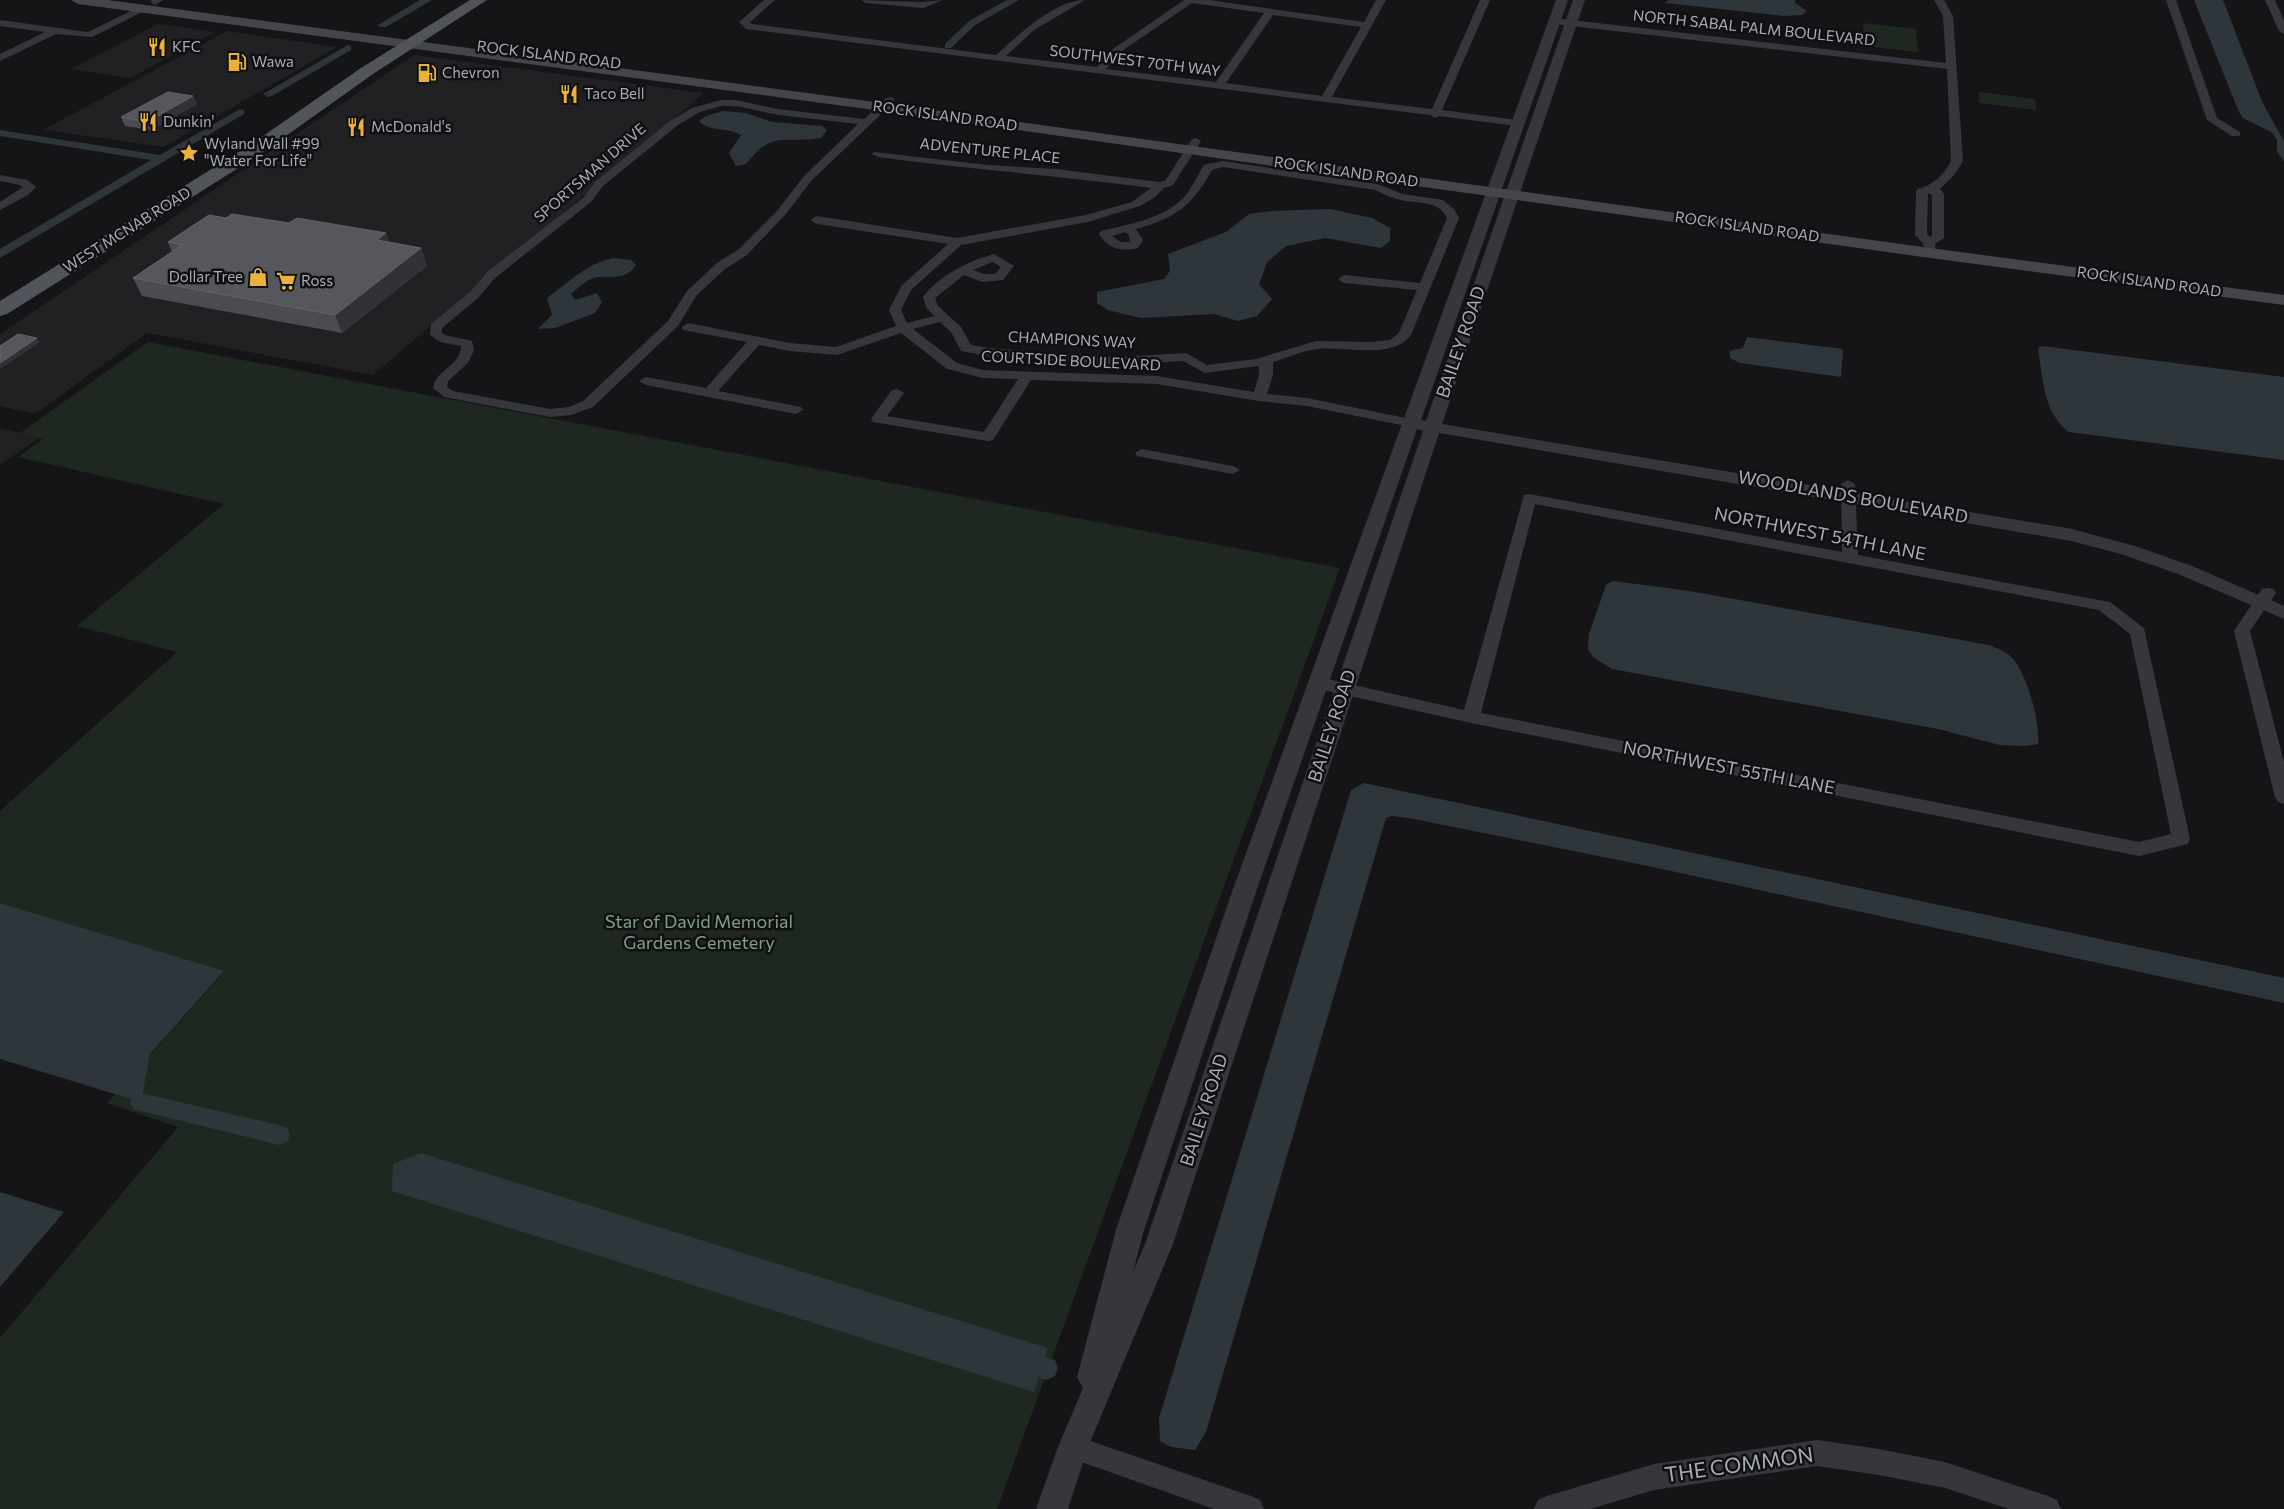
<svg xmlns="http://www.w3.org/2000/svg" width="2284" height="1509" font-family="Commissioner,sans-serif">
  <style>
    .built { fill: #212124 }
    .green { fill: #1f2721 }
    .water { fill: #2e363c }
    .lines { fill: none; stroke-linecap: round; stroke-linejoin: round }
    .canal { fill: #2e363c; fill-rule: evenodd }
    .minor { fill: #36373c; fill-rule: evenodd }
    .tertiary { fill: #36373c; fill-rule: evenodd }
    .secondary { fill: #44464c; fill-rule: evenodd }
    .primary { fill: #52545b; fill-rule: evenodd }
    .wall { fill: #4b4c52 }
    .shaded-wall { fill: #313236 }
    .building { fill: #55575d; stroke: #62646b }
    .labels { text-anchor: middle; stroke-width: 5; stroke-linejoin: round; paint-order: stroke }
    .far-street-label { font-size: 15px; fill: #a8acb7; stroke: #101012 }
    .far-poi-label { font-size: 15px; fill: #a8acb7; stroke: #101012; text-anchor: start }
    .street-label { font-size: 18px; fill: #a8acb7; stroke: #101012 }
    .park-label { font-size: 18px; fill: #7fa182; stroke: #101012 }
    .near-street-label { font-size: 21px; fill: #a8acb7; stroke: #101012 }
  </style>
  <rect width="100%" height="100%" fill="#151517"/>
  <g class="built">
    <polygon points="158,24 215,32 131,78 71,69"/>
    <polygon points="227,31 337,47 164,147 43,130"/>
    <polygon points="414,55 704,93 373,375 147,333 35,414 0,406 0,334"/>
    <polygon points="0,428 20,433 39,438 0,465"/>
  </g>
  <g class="green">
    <polygon points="1863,23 1916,29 1918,52 1864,46"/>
    <polygon points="1979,92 2035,99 2036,110 1979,103"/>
    <polygon points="148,342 1340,568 997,1509 0,1509 0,1338 178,1127 107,1103 224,972 0,903 0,811 177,652 77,626 224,504 18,457 43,439 20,433"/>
  </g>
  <g class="water">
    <polygon points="1668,0 1795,0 1795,3 1807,11 1802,15 1784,16 1665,3"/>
    <polygon points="2194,0 2223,0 2263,104 2284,141 2284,161 2277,152 2277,140 2273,133 2243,118 2239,112"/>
    <path d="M723 111 746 113 772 122 822 126 827 130 821 138C784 144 773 129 746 164L736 166 729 153 741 135C728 127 709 132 699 121L706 116Z"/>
    <polygon points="1330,209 1372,218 1390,228 1390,241 1381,248 1325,238 1286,246 1267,262 1259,284 1272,299 1257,316 1238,321 1214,314 1141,318 1108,310 1097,303 1097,292 1164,279 1170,271 1168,254 1226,232 1249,214 1271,211"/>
    <path d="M613 258 631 260 636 265C622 285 606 272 591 279 584 282 577 289 571 294L575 300 597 293 602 302 595 313 555 328 538 329 552 315 547 298C571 281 584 265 613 258Z"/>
    <polygon points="1747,337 1843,349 1841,377 1740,363 1730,358 1730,351 1743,348"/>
    <path d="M2042 346 2284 377V460L2069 432C2043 413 2043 378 2038 348Z"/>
    <path d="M1613 581 1690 591 1989 645C1999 649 2008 652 2015 661 2028 679 2040 722 2038 744L2025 746 2000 745 1938 729 1612 669 1593 657 1588 650 1589 634 1606 585Z"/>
    <polygon points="1364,783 2284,978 2284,1003 1648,866 1414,819 1392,816 1386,818 1206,1432 1195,1450 1171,1447 1160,1441 1159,1418 1351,790"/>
    <polygon points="0,903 224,971 150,1054 141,1102 0,1059"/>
    <polygon points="421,1153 1048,1348 1034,1392 392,1191 393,1164"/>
    <polygon points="0,1192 64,1212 0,1287"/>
  </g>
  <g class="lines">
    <g class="canal">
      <polygon points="420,0 432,0 386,27 380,27 378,25"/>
      <polygon points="1007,0 1019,0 975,25 951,48 945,48 945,44 969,21"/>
      <polygon points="348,45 351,46 351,50 272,96 268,97 263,94"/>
      <polygon points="240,109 244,110 244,114 0,258 0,249 151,160 0,136 0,130 160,155"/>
      <polygon points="141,1093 279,1125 287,1128 290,1135 287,1142 279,1145 141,1111 133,1109 130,1102 133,1095"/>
      <polygon points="1019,1347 1055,1360 1058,1368 1055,1376 1046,1380 1011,1367 1007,1359 1011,1351"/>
    </g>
    <g class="minor">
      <polygon points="152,0 163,0 155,5 150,2"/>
      <path d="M764 0H775L750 22 752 24 996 55C1017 36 1055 0 1085 0L1034 30 1006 56 1097 67 1113 49 1184 0H1209L1364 22 1376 0H1386L1332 97 1432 109 1480 0H1490L1442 110 1517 120 1522 123 1517 126 1439 116 1435 118 1430 115 746 29 739 22ZM1192 3 1264 13 1216 82 1106 69 1119 53ZM1273 15 1361 27 1322 96 1226 83Z"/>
      <polygon points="861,0 922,2 943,0 923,8 866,3"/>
      <path d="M1934 0H1944L1953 16 1963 161 1955 174 1940 189 1944 194V238L1935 244 1936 253 1930 257 1926 256 1923 243 1915 235 1916 191 1918 189C1933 185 1944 175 1951 161L1947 69 1554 24 1549 21 1554 18 1946 63 1943 16ZM1928 193 1932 195V236L1930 237 1927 234Z"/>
      <polygon points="2166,0 2176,0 2217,118 2240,132 2240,136 2232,136 2207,120"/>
      <polygon points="2265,0 2275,0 2284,20 2284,34 2279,31"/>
      <polygon points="141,6 146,9 144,11 92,37 56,34 0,61 0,54 45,32 0,26 0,20 88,32"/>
      <path d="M890 97 894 98V102L812 180 785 215 747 255 725 269 696 296 678 326 593 407 571 415 550 417 444 397 433 388C436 369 461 366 461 346 449 344 437 343 430 334L431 324 471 291 487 272 583 198 595 182 670 121 692 108 721 100H736L778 109 864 119 886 98ZM721 106H736L778 115 858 124 804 176 777 211 739 249 717 263 687 291 668 321 583 401 569 407 550 409 453 391 447 387 448 381 468 363 474 350 472 341 445 335 442 333V328L479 297 495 278 591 202 603 186 678 125 700 112Z"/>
      <path d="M1196 138 1201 141 1173 185 1164 188 1155 197 1140 206 1088 222 961 245 911 290 901 310 907 323 934 316 926 307 923 297C940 275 968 261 994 254L1014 266 1003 280 982 282 964 275 935 298 938 306 961 327 971 345 989 348 1119 357 1186 353 1207 365 1256 359 1316 341 1371 342 1390 340 1399 333 1417 290 1344 283 1338 279 1344 275 1420 283 1447 218C1439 200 1418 204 1401 200 1392 198 1383 194 1375 190L1223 167 1212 170C1192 206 1176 218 1136 229L1143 240 1138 248C1122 252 1108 249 1099 234L1101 231C1129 224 1165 219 1186 195 1193 186 1198 174 1204 165L1223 161 1377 184 1403 194 1443 200 1454 209 1459 218 1411 335C1393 360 1345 346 1318 349 1303 350 1287 358 1273 362V375L1267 394 1307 398 1411 419 1418 423 1416 426 1411 427 1307 406 1259 401 1157 384 1031 380 993 440 988 441 873 422 871 419 873 416 892 390 897 389 904 393 887 416 984 432 1018 379 983 378 947 369 901 333 837 355 790 351 759 345 718 391 801 407 803 410 796 414 646 385 639 381 646 377 706 388 747 342 683 330 682 327 688 323 790 343 836 347 896 326 889 310 902 285 948 244 817 224 813 222 811 220 813 218 817 216 957 238 1086 215 1132 202 1151 188C1060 176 969 169 878 157L872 154 874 152 988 165 1056 169 1159 182 1165 181 1192 139ZM1125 232 1129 235 1130 242H1121L1112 236ZM993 262 1001 267 995 274H984L973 270ZM940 322 951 332 961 351 989 356 1119 365 1183 361 1205 373 1259 366V375L1254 392 1157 376 983 370 957 363 913 329Z"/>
      <polygon points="0,175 27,180 36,187 28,195 0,210 0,202 23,187 20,185 0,181"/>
      <polygon points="1142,449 1233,466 1240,470 1233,474 1137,456 1135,453"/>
      <path d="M1848 480 1855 484 1858 555 2104 601 2110 602 2144 628 2190 839 2188 844 2139 856 1471 723 1319 689 1313 687 1311 683 1313 679 1319 677 1464 710 1524 495 1529 494 1842 552 1841 484ZM1535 504 2099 610 2130 634 2171 834 2139 842 1481 713Z"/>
      <polygon points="2268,588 2274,589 2276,593 2250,631 2284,762 2284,804 2278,802 2275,797 2234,631 2262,589"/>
      <polygon points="1073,1435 1251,1496 1260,1500 1264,1509 1214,1509 1073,1459 1064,1456 1061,1447 1064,1438"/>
      <polygon points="1817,1440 1879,1449 1945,1462 2048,1496 2057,1500 2061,1509 2009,1509 1945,1488 1879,1475 1817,1466 1654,1490 1590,1509 1534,1509 1538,1500 1547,1496 1654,1464"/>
    </g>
    <path class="tertiary" d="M1556 0H1568L1421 420 1426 421 1573 0H1585L1442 424 2072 529 2135 546 2192 566 2284 606V619L2178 574 2121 554 2071 541 1439 433 1173 1244 1088 1447 1068 1509H1036L1058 1447 1083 1388 1077 1377 1116 1230 1233 889ZM1417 429 1423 431 1145 1244 1133 1272 1144 1230 1257 889Z"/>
    <polygon class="secondary" points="71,0 108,0 882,103 1930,248 2284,295 2284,305 1930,258 882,111 78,4"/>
    <polygon class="primary" points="470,0 487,0 373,74 262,153 7,314 0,316 0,301 250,145 361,68"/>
  </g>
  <g class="wall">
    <polygon points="197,104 151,130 125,126 121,117"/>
    <polygon points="226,218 289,223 421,248 427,266 342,333 142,296 133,278 172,252 168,242"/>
  </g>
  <g class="shaded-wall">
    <polygon points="193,96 197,104 151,130 147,122"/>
    <polygon points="386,233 393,251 377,240"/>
    <polygon points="421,248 427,266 342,333 335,315"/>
    <polygon points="37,338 40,342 0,369 0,363"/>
  </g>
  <g class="building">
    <polygon points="168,92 193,96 147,122 121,117"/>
    <polygon points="232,214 289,223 297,218 386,233 377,240 421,248 335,315 133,278 182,245 168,242 209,215 226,218"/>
    <polygon points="18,334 37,338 0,363 0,346"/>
  </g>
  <defs>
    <g id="restaurant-bare" transform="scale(1.5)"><path d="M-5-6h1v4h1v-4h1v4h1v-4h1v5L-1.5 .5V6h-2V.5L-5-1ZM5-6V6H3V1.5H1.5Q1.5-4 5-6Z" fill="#ebb239" stroke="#101012" stroke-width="2.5" paint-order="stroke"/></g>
    <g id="fuel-bare" transform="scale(1.5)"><path d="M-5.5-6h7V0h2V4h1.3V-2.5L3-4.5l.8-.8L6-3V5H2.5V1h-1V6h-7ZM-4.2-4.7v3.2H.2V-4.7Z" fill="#ebb239" stroke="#101012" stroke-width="2.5" paint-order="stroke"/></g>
    <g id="sight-bare" transform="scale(1.5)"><path d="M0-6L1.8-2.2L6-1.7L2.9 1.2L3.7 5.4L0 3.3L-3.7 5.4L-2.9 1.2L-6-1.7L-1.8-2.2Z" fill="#ebb239" stroke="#101012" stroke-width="2.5" paint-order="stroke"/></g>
    <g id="shop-bare" transform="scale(1.5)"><path d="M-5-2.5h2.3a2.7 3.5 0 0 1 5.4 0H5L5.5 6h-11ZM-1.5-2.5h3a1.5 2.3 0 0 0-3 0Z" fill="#ebb239" stroke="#101012" stroke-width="2.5" paint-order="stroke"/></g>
    <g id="supermarket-bare" transform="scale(1.5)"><path d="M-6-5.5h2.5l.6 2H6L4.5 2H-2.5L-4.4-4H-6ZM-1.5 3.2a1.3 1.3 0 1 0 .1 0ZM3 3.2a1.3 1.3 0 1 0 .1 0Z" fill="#ebb239" stroke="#101012" stroke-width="2.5" paint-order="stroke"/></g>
  </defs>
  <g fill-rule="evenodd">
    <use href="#restaurant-bare" x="157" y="47"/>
    <use href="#fuel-bare" x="237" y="62"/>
    <use href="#fuel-bare" x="427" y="73"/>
    <use href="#restaurant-bare" x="569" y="94"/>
    <use href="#restaurant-bare" x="148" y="122"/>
    <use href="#restaurant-bare" x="356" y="127"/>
    <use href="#sight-bare" x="189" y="153"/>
    <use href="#shop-bare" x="258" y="277"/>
    <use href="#supermarket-bare" x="286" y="281"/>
  </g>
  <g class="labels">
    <g class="far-street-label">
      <text transform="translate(1754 28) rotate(6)" y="5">NORTH SABAL PALM BOULEVARD</text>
      <text transform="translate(549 55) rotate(7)" y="5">ROCK ISLAND ROAD</text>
      <text transform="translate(1135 61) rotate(7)" y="5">SOUTHWEST 70TH WAY</text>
      <text transform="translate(945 116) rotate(8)" y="5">ROCK ISLAND ROAD</text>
      <text transform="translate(990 151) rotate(6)" y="5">ADVENTURE PLACE</text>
      <text transform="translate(1346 172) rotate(8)" y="5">ROCK ISLAND ROAD</text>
      <text transform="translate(590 173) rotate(-41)" y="5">SPORTSMAN DRIVE</text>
      <text transform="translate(1747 227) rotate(8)" y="5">ROCK ISLAND ROAD</text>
      <text transform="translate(127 230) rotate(-32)" y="5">WEST MCNAB ROAD</text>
      <text transform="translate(2149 282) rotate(8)" y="5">ROCK ISLAND ROAD</text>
      <text transform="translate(1072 340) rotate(3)" y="5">CHAMPIONS WAY</text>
      <text transform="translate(1071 361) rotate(3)" y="5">COURTSIDE BOULEVARD</text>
    </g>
    <g class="far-poi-label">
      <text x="172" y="52">KFC</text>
      <text x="252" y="67">Wawa</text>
      <text x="442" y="78">Chevron</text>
      <text x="584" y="99">Taco Bell</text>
      <text x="163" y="127">Dunkin'</text>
      <text x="371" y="132">McDonald's</text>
      <text x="204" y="149">Wyland Wall #99<tspan x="204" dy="17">"Water For Life"</tspan></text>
      <text x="243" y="282" text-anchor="end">Dollar Tree</text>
      <text x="301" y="286">Ross</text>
    </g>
    <g class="street-label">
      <text transform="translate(1461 342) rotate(-71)" y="6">BAILEY ROAD</text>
      <text transform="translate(1853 497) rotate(10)" y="6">WOODLANDS BOULEVARD</text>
      <text transform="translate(1820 534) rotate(11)" y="6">NORTHWEST 54TH LANE</text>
      <text transform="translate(1332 726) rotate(-72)" y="6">BAILEY ROAD</text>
      <text transform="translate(1729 768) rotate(11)" y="6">NORTHWEST 55TH LANE</text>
      <text transform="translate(1204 1110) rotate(-72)" y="6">BAILEY ROAD</text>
    </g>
    <g class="park-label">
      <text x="699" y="928">Star of David Memorial<tspan x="699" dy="21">Gardens Cemetery</tspan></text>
    </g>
    <g class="near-street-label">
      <text transform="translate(1739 1465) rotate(-8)" y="7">THE COMMON</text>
    </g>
  </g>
</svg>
